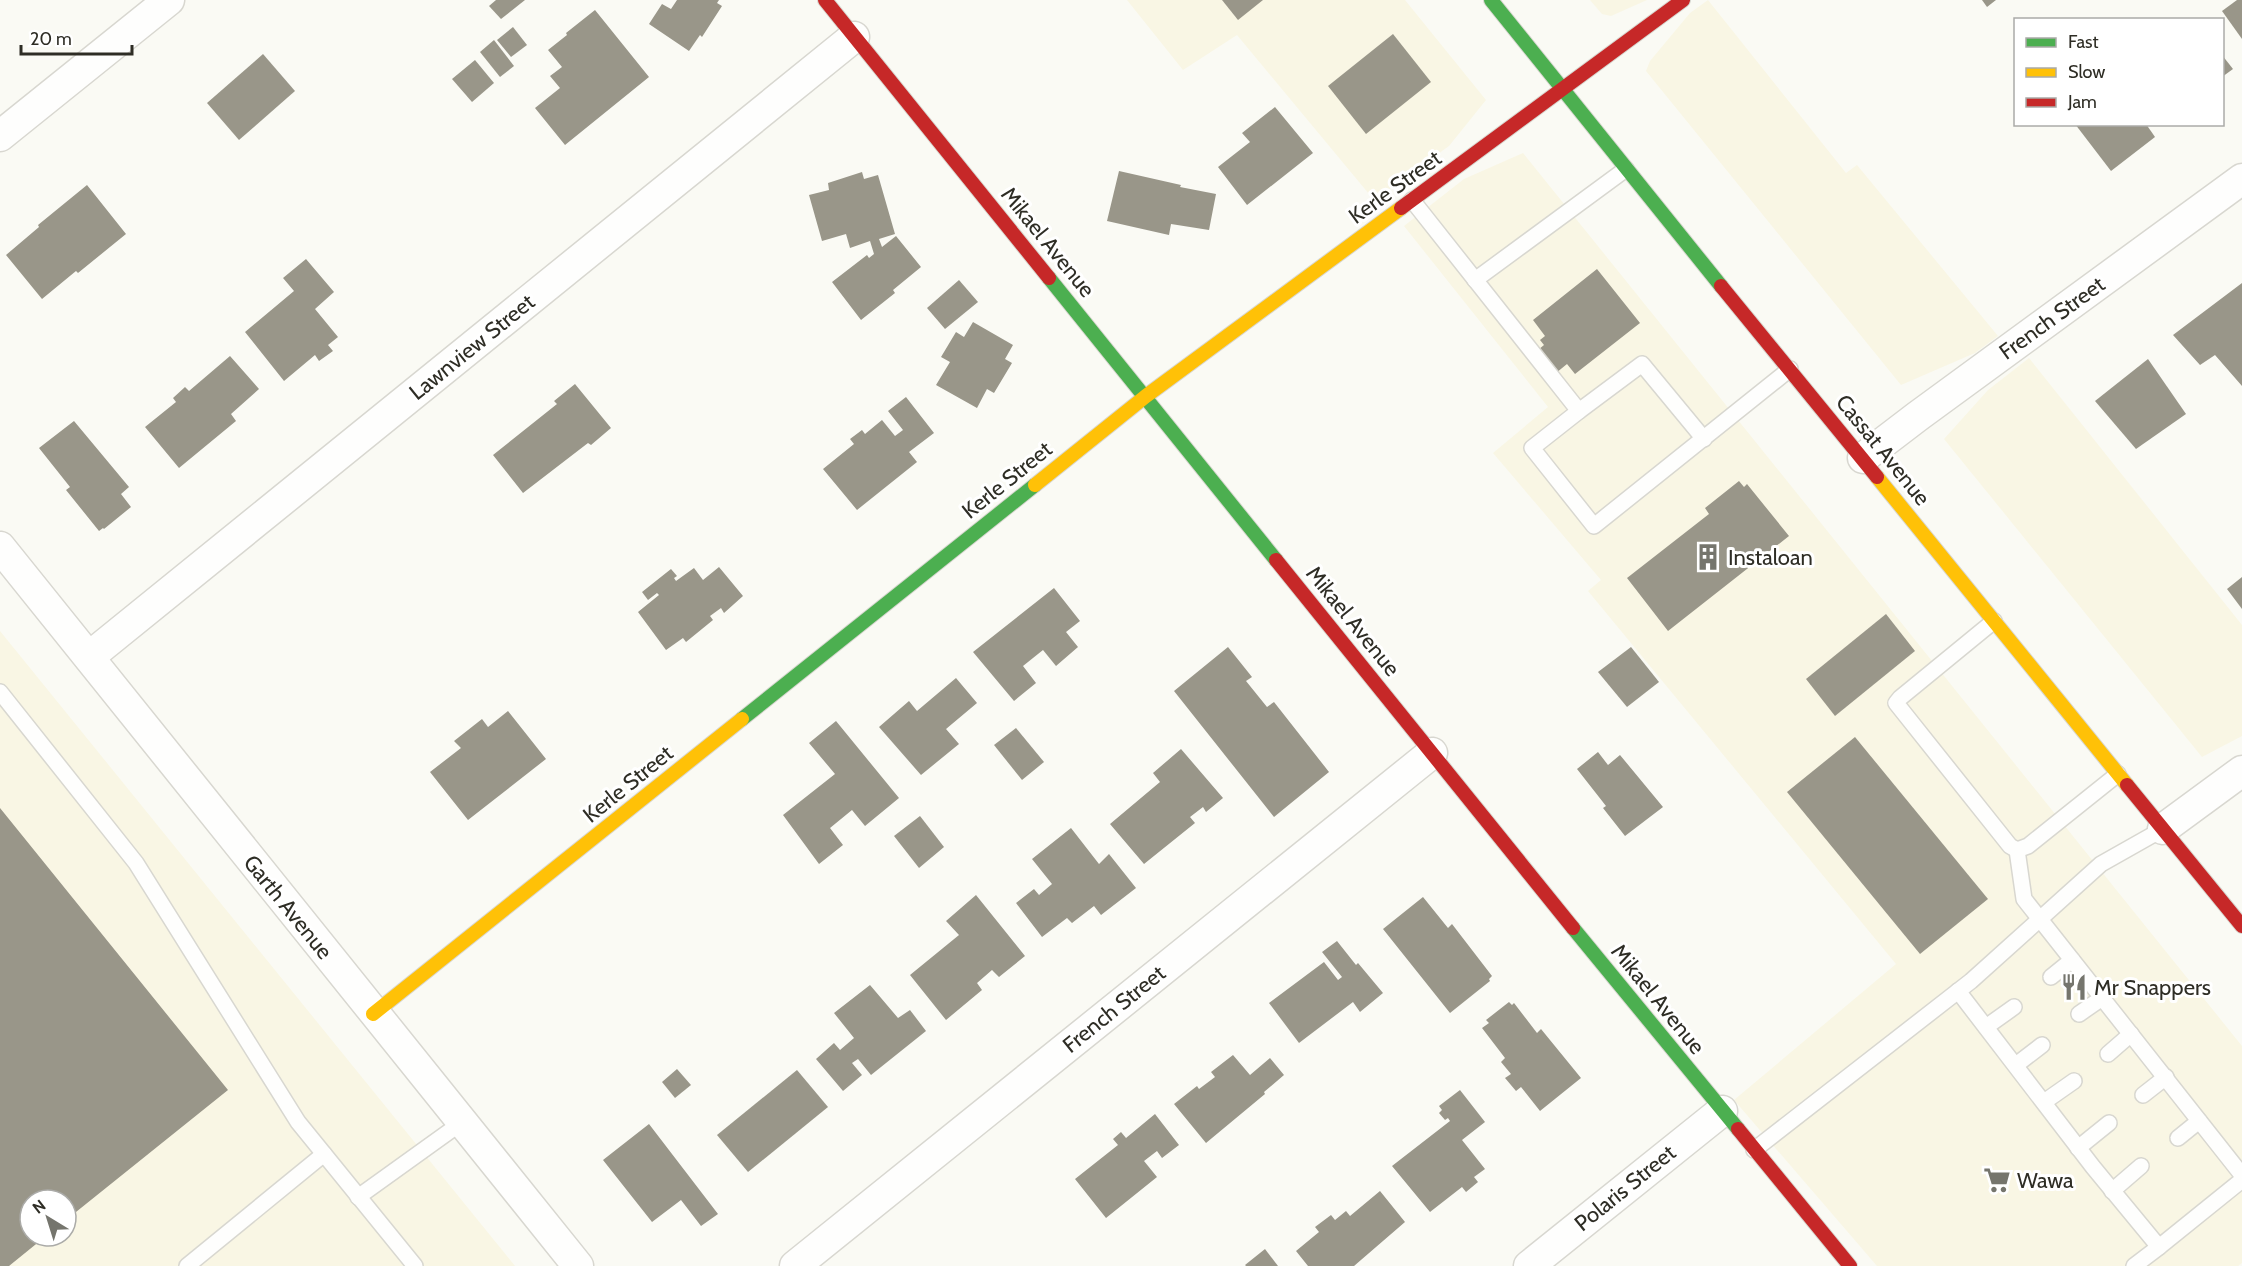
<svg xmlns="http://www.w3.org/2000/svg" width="2242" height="1266" font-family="Cabin,sans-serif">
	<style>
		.built { fill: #f9f6e4; fill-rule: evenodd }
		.building { fill: #999689 }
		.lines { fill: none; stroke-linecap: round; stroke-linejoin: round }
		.lane-casing { stroke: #d8d7d0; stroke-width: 18 }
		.street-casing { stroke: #d8d7d0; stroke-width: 33 }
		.fast-casing { stroke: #d8d7d0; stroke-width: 16 }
		.slow-casing { stroke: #d8d7d0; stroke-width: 16 }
		.jam-casing { stroke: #d8d7d0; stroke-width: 16 }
		.lane { stroke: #fefefd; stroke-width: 15 }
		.street { stroke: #fefefd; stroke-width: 30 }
		.fast { stroke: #4caf50; stroke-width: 14 }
		.slow { stroke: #ffc107; stroke-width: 14 }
		.jam { stroke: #c62828; stroke-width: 14 }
		.labels { text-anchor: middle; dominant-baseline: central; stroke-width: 6; stroke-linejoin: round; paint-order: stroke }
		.street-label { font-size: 22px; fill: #2e2d25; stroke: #fff }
		.poi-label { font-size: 22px; fill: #2e2d25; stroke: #fff; text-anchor: start }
	</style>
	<rect width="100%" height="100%" fill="#fafaf4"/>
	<!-- built -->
	<g class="built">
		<path d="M1127,0H1405L1486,100L1449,146L1374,200L1237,35L1183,70Z"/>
		<path d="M1590,0H1647L1611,16L1602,14Z"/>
		<path d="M1708,0L1846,173L1857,165L1998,336L1975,353L1901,385L1646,71L1650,61L1690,13Z"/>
		<path d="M1523,153L2242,1046V1263L2238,1266H1877L1734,1100L1896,964L1588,591L1601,580L1493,453L1548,407L1404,226L1464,179Z"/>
		<path d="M2029,358L2242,625V736L2202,757L1944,439L1988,390Z"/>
		<path d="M0,631L515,1266H0ZM30,1200H66V1236H30Z"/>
	</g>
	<!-- building -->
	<g class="building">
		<path d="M496,0H525L501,19L489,6Z"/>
		<path d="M677,0H719L717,3L722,6L702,37L700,35L689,51L649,24L662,4L671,9Z"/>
		<path d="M1222,0H1263L1238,20Z"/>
		<path d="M1982,0H1996L1987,7Z"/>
		<path d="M2237,0H2242V39L2222,11Z"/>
		<path d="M595,10L649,77L565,145L535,108L560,88L550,76L562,67L548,50L567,35L566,33Z"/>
		<path d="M513,27L527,45L511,57L497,40Z"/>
		<path d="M1393,34L1431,82L1366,134L1328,86Z"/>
		<path d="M494,40L514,66L500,77L480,52Z"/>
		<path d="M263,54L295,91L239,140L207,103Z"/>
		<path d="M2222,55L2233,69L2222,77Z"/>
		<path d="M475,60L494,83L472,102L452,79Z"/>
		<path d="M1275,107L1313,153L1247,205L1218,167L1250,142L1242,133Z"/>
		<path d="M2075,124H2146L2155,137L2111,171Z"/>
		<path d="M1119,171L1181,185L1180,187L1216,194L1209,230L1171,224L1169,235L1107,221Z"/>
		<path d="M862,172L864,179L878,175L895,234L879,239L882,247L896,236L921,267L893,290L895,293L861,320L832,282L867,255L869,258L874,254L870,241L850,248L846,234L822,241L809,195L829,190L828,183Z"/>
		<path d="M87,185L126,234L78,273L76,271L42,299L6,255L39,227L38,225Z"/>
		<path d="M306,259L334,292L315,309L338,337L328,345L333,351L319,361L315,355L284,381L245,332L294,291L283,278Z"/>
		<path d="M1597,269L1640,323L1575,374L1567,364L1556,373L1538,350L1544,345L1540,340L1545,336L1533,320Z"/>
		<path d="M959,280L978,302L945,329L927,308Z"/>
		<path d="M2242,283V386L2215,355L2200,365L2173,335Z"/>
		<path d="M973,322L1013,345L1005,359L1012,363L994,393L987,389L977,408L936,385L950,362L941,357L956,332L964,337Z"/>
		<path d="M230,356L259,389L231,414L236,421L179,468L145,427L176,402L173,398L185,387L189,391Z"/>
		<path d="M2148,359L2186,414L2136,449L2095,401Z"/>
		<path d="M575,384L611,428L591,445L588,443L523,493L493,455L557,404L554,401Z"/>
		<path d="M906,397L934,433L909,452L917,462L857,510L823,469L854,444L850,439L862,430L865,434L882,420L895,436L903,430L888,411Z"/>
		<path d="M74,421L129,487L121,494L131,507L104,529L103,528L99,531L66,490L70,487L39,448Z"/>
		<path d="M1739,481L1744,487L1747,484L1789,536L1668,631L1627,578L1709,514L1705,508Z"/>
		<path d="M719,567L743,596L724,613L721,608L710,616L713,620L686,642L683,638L666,650L638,612L659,595L657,593L648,600L642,592L671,569L677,576L674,578L676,581L694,568L703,580Z"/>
		<path d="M2242,577V609L2227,589Z"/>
		<path d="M1054,588L1080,621L1066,632L1078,647L1056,666L1043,650L1023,666L1036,683L1014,701L973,652Z"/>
		<path d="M1886,614L1915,651L1835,716L1806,679Z"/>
		<path d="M1228,647L1252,677L1246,681L1267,707L1274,702L1329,772L1274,817L1174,691Z"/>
		<path d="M1631,647L1659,682L1627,707L1598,672Z"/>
		<path d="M956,678L977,703L946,729L959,744L921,775L879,727L909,701L917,711Z"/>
		<path d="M508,711L546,759L468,820L430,772L461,748L454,741L482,719L488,727Z"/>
		<path d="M836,721L899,798L865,826L852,810L830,828L843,845L819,864L783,815L835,774L809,743Z"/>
		<path d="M1016,728L1044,762L1022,780L994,745Z"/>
		<path d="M1855,737L1988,899L1920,954L1787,792Z"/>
		<path d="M1181,749L1223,798L1206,812L1203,807L1190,817L1195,823L1144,864L1110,824L1160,782L1153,773Z"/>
		<path d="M1598,752L1608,765L1620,755L1663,807L1625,836L1603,808L1606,806L1577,769Z"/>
		<path d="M0,808L228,1090L66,1220V1200H30V1236H46L9,1266H0Z"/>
		<path d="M920,816L944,847L919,868L894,836Z"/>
		<path d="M1071,828L1099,864L1109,854L1136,888L1101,915L1094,906L1072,923L1067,918L1042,937L1016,903L1034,889L1039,895L1052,884L1032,859Z"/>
		<path d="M976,895L1025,956L999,977L992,970L977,983L982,990L946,1020L910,975L959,935L946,921Z"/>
		<path d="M1423,897L1448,928L1452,924L1492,976L1489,979L1490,981L1450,1013L1383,929Z"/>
		<path d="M1337,941L1356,965L1358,963L1383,993L1360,1012L1353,1002L1299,1043L1269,1003L1324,962L1338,980L1342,977L1322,952Z"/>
		<path d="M870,985L898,1018L910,1010L926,1031L871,1075L858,1059L852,1063L862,1075L843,1091L816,1059L834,1043L840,1050L854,1038L834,1013Z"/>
		<path d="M1509,1002L1512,1005L1514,1003L1537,1033L1541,1029L1581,1078L1540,1111L1521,1087L1516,1091L1505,1078L1511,1074L1501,1062L1505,1058L1482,1028L1489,1023L1486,1020Z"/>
		<path d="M1233,1055L1250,1075L1270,1058L1284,1075L1264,1092L1265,1094L1206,1143L1174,1104L1197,1086L1199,1089L1215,1077L1211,1072Z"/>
		<path d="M677,1069L691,1085L675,1098L662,1082Z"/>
		<path d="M797,1070L828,1107L748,1172L717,1135Z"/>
		<path d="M1460,1090L1485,1122L1462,1140L1485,1169L1474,1177L1478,1182L1466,1192L1462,1187L1430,1212L1392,1166L1450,1121L1448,1118L1445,1120L1439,1113L1442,1110L1439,1106Z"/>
		<path d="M1155,1114L1179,1145L1162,1158L1157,1151L1144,1161L1157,1177L1106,1218L1075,1179L1118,1145L1113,1139L1121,1132L1126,1138Z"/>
		<path d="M649,1124L718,1214L701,1226L681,1200L652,1222L603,1160Z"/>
		<path d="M1380,1191L1405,1222L1354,1266H1308L1296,1251L1319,1232L1315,1227L1331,1215L1335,1220L1346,1211L1350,1216Z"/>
		<path d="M1265,1249L1278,1266H1246L1245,1265Z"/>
	</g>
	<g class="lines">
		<defs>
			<g id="lane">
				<path d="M1412,200L1579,411L1532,448L1594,526L1790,369"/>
				<path d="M1475,280L1626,169"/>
				<path d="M1579,411L1642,364L1704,439"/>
				<path d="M1994,621L1900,698L1896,703L2010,846L2017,850L2028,846L2118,774"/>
				<path d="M0,692L136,863L298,1122L415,1266"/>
				<path d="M2017,850L2024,899L2242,1175"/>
				<path d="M2051,977L2072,960"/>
				<path d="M1958,991L2093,1167L2159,1247L2134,1266"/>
				<path d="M2079,1014L2102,998"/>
				<path d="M1986,1027L2014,1007"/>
				<path d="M2108,1054L2131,1034"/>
				<path d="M2016,1065L2042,1045"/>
				<path d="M2143,1095L2166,1077"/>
				<path d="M2044,1102L2074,1081"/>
				<path d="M2178,1138L2199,1121"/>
				<path d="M2078,1148L2109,1123"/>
				<path d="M1754,1150L1971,981L2101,864L2163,829"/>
				<path d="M2112,1191L2141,1166"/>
				<path d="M358,1197L461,1123"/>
				<path d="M2159,1247L2242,1180"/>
				<path d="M187,1266L324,1154"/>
			</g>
			<g id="street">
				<path d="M0,136L169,0"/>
				<path d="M1863,458L1918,416L2242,179"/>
				<path d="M0,547L578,1266"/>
				<path d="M89,657L854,37"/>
				<path d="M2163,829L2242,771"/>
				<path d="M795,1266L1432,753"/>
				<path d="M1529,1266L1722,1111"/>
			</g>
			<g id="fast">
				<path d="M1491,0L1721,286"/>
				<path d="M1049,278L1276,560"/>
				<path d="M742,719L1035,485"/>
				<path d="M1573,928L1738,1129"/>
			</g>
			<g id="slow">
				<path d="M1877,477L2127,785"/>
				<path d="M1035,485L1146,396L1401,208"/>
				<path d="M373,1014L742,719"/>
			</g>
			<g id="jam">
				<path d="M825,0L1049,278"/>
				<path d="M1401,208L1683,0"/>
				<path d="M1721,286L1877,477"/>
				<path d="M1276,560L1573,928"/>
				<path d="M2127,785L2242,926"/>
				<path d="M1738,1129L1850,1266"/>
			</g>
		</defs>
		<!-- lane casing -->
		<use href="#lane" class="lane-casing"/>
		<!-- street casing -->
		<use href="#street" class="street-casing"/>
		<!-- fast casing -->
		<use href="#fast" class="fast-casing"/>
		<!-- slow casing -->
		<use href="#slow" class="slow-casing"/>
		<!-- jam casing -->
		<use href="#jam" class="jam-casing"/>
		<!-- lane -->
		<use href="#lane" class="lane"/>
		<!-- street -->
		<use href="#street" class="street"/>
		<!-- fast -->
		<use href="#fast" class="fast"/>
		<!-- slow -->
		<use href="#slow" class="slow"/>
		<!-- jam -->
		<use href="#jam" class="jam"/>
	</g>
	<!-- icons -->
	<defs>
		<symbol id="building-bare" viewBox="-9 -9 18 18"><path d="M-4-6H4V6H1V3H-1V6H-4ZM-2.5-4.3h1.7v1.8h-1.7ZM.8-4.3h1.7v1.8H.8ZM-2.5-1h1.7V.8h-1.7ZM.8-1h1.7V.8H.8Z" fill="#75756d" stroke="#fff" stroke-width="2.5" paint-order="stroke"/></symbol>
		<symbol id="restaurant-bare" viewBox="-9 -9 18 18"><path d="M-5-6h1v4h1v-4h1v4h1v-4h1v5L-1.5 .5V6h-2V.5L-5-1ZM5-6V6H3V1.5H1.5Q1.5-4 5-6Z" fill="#75756d" stroke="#fff" stroke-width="2.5" paint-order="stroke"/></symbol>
		<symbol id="supermarket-bare" viewBox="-9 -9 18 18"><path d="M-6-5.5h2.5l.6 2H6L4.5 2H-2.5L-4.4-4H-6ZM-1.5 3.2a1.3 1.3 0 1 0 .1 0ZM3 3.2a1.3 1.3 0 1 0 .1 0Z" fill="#75756d" stroke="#fff" stroke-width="2.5" paint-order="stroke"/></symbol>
	</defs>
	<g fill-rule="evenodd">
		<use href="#building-bare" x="1689" y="538" width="38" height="38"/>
		<use href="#restaurant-bare" x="2055" y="968" width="38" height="38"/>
		<use href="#supermarket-bare" x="1978" y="1161" width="38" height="38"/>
	</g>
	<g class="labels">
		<!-- street labels -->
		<g class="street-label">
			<text transform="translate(1395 187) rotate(-36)">Kerle Street</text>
			<text transform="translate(1048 242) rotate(51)">Mikael Avenue</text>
			<text transform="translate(2052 318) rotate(-36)">French Street</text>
			<text transform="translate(472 347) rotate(-39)">Lawnview Street</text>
			<text transform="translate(1883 450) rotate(51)">Cassat Avenue</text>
			<text transform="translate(1007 480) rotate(-39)">Kerle Street</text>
			<text transform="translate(1353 621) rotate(51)">Mikael Avenue</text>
			<text transform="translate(628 784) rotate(-39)">Kerle Street</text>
			<text transform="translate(288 907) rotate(51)">Garth Avenue</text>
			<text transform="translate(1658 999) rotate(51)">Mikael Avenue</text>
			<text transform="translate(1114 1009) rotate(-39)">French Street</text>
			<text transform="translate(1625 1188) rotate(-39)">Polaris Street</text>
		</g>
		<!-- poi labels -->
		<g class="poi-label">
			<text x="1728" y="557">Instaloan</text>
			<text x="2094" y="987">Mr Snappers</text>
			<text x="2017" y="1180">Wawa</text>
		</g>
	</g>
	<!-- legend -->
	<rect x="2014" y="18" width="210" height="108" fill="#ffffff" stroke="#ababa8" stroke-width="1.5"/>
	<rect x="2026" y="38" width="30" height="9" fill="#4caf50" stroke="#ababa8" stroke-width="1.5"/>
	<text x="2068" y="48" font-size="18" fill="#2e2d25">Fast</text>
	<rect x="2026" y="68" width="30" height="9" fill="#ffc107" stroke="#ababa8" stroke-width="1.5"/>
	<text x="2068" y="78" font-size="18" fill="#2e2d25">Slow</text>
	<rect x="2026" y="98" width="30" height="9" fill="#c62828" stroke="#ababa8" stroke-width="1.5"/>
	<text x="2068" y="108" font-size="18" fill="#2e2d25">Jam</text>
	<!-- north arrow -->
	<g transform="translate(48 1218) rotate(322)"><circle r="28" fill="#ffffff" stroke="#ababa8" stroke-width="1.5"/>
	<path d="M0-4.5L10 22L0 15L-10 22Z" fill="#75756d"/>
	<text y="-9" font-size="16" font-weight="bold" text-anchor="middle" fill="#2e2d25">N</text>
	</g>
	<!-- scale -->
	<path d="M21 45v9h111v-9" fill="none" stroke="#2e2d25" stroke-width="3"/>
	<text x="30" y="45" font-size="18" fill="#2e2d25" stroke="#ffffff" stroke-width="4.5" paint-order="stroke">20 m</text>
</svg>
